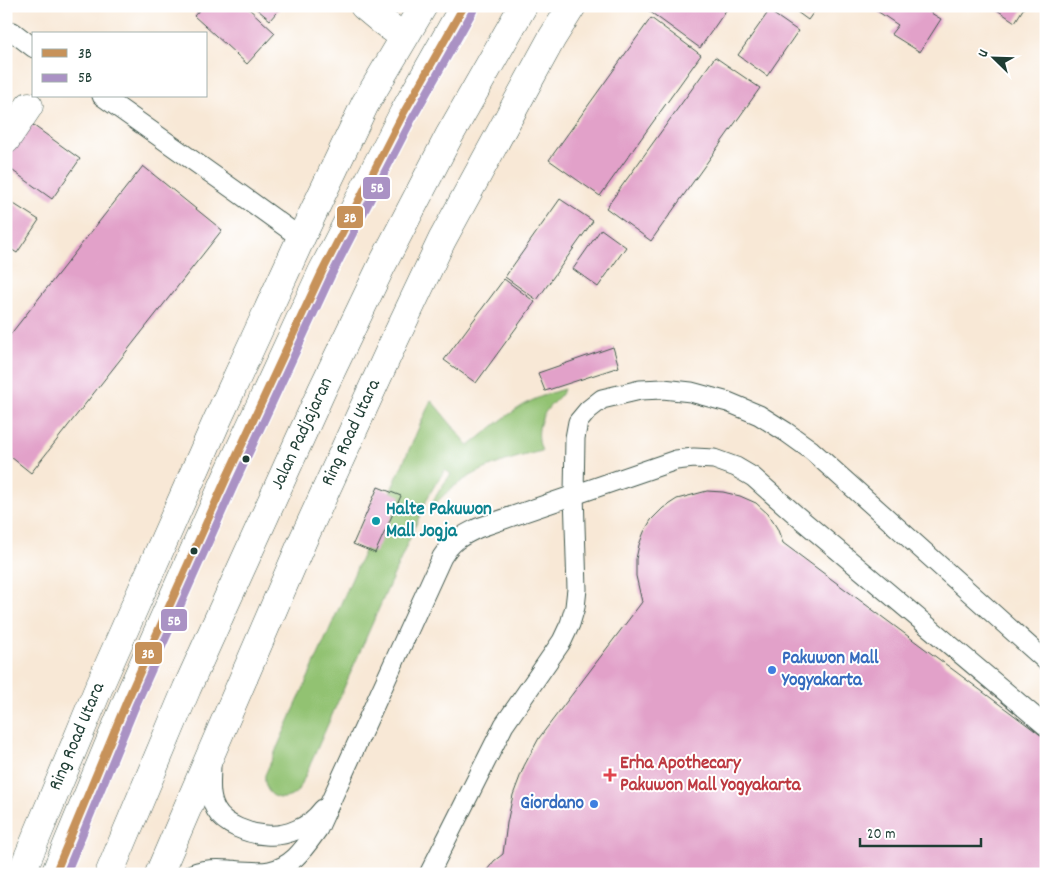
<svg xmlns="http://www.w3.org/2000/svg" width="1052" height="880" font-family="Dekko,sans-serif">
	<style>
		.green { fill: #92c272; stroke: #588053 }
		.building { fill: #e2a1c9 }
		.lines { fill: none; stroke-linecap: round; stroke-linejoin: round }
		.service-casing { stroke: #40574c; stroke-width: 21 }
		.minor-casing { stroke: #40574c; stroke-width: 29 }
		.tertiary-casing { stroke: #40574c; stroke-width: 29 }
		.trunk-casing { stroke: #40574c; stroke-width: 29 }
		.service { stroke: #fff; stroke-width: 19 }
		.minor { stroke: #fff; stroke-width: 28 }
		.tertiary { stroke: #fff; stroke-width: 28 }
		.trunk { stroke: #fff; stroke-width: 28 }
		.bus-1-casing { stroke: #fff; stroke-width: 11 }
		.bus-2-casing { stroke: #fff; stroke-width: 11 }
		.bus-1 { stroke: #c7925a; stroke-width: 8 }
		.bus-2 { stroke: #aa92c4; stroke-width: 8 }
		.bus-dot { fill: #1f3d34; stroke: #fff; stroke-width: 2 }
		.culture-dot { fill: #0f9aa8; stroke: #fff; stroke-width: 2 }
		.shop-dot { fill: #3f7fe0; stroke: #fff; stroke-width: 2 }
		.health-dot { fill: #e0444e; stroke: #fff; stroke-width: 2 }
		.labels { text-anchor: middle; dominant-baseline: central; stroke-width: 4; stroke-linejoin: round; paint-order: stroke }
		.street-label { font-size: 19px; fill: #1f3d34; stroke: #fff }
		.culture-label { font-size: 19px; font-weight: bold; fill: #0d838f; stroke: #fff; text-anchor: start }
		.shop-label { font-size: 19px; font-weight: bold; fill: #366cbe; stroke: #fff; text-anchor: start }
		.health-label { font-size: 19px; font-weight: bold; fill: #be3a42; stroke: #fff; text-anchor: start }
		.line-badge { stroke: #fff; stroke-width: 2 }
		.badge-label { font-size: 14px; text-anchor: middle; font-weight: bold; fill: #fff }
	</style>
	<rect width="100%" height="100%" fill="#fff"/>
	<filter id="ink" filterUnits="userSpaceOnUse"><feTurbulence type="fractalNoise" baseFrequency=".02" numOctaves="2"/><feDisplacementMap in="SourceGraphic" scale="10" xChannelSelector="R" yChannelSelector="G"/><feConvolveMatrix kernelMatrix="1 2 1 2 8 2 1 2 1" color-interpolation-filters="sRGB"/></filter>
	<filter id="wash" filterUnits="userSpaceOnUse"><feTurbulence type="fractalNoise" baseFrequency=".0096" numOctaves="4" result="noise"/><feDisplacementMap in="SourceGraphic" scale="20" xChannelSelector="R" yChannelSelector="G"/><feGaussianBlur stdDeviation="1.12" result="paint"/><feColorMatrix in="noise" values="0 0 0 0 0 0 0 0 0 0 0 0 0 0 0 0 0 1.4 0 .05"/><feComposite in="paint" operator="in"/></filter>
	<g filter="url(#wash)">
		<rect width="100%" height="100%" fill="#f8e8d6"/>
		<!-- green -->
		<path class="green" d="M564,389C562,396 557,398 552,404C539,417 535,434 542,451C503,460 459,474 434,506L431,505C437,494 443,484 451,474L445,470L436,483L428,497L299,790C296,792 293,796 289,797C274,802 263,790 265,775L431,400L469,446C489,430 508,413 531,401C541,396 553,392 564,389Z"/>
		<g id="blocks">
			<!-- building -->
			<g class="building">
				<path d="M203,6H246L275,33L247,64L194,16Z"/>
				<path d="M253,6H282L270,20Z"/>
				<path d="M652,6H729L700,48L649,11Z"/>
				<path d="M789,6H818L808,20Z"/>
				<path d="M879,6H928L926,10L941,19L920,52L891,34L898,25L877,11Z"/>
				<path d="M991,6H1025L1015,22Z"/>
				<path d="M769,11L798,31L767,76L738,55Z"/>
				<path d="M651,18L701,55L600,196L549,160Z"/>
				<path d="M715,57L760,88L651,241L606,208Z"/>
				<path d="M30,123L80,159L52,199L6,166V156Z"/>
				<path d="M143,166L222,230L31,473L6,453V340Z"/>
				<path d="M6,199L39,220L17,253L6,246Z"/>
				<path d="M560,199L593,221L537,300L505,277Z"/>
				<path d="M601,229L626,247L598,287L573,269Z"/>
				<path d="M504,279L535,302L476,383L444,360Z"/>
				<path d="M613,347L619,367L545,391L538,373Z"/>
				<path d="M378,487L401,496L375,553L353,544Z"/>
				<path d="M707,491L723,492L740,496L756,503L768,514L777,528L783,543L1046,739V874H484L494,861L503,854L507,823L513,795L524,766L539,738L642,602L636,576V559L639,545L644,532L651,520L663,508L677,499Z"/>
			</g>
		</g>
	</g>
	<g filter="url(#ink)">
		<use href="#blocks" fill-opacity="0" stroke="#40574c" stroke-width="1"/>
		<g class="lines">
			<defs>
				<g id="service">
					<path d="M13,32L34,48"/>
					<path d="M102,96L240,194L301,238"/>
					<path d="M211,764C211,779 208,796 216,810C224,825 249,834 266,835C276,836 287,834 296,830C307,826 316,818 323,809"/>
					<path d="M192,874C203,869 218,869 230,870C241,871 259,873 269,871C293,867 305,847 318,829L442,557C453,540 460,537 478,528L676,460L694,458L714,459L736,467L753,477L796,515L1046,726"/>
					<path d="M429,874L504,725L562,641L570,624L575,607L577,589L574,494L575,438L578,422L588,410L602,399L640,390L663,389L691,392L728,402L759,415L786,432L811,450L1046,661"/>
				</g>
				<g id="minor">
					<path d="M364,6L382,21L404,37"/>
					<path d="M6,140L29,106"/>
				</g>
				<g id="tertiary">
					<path d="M21,874L99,687L216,423L301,238L365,104L423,6"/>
					<path d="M159,874L303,540L395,339L442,240L552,38L572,6"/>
				</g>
				<g id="trunk">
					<path d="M55,874L126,703L226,479L322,272L403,114L464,6"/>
					<path d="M109,874L187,688L322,390L381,267L449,136L523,6"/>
				</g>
			</defs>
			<!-- service casing -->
			<use href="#service" class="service-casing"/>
			<!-- minor casing -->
			<use href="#minor" class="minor-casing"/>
			<!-- tertiary casing -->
			<use href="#tertiary" class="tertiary-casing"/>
			<!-- trunk casing -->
			<use href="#trunk" class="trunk-casing"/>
			<!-- service -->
			<use href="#service" class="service"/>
			<!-- minor -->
			<use href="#minor" class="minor"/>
			<!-- tertiary -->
			<use href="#tertiary" class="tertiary"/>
			<!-- trunk -->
			<use href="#trunk" class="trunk"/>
			<defs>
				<path id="bus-1" d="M55,874L126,703L226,479L322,272L403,114L464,6"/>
				<path id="bus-2" d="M66,874L135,707L235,483L331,276L412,119L473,11"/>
			</defs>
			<!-- bus-1 casing -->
			<use href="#bus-1" class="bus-1-casing"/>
			<!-- bus-2 casing -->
			<use href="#bus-2" class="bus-2-casing"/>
			<!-- bus-1 -->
			<use href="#bus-1" class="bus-1"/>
			<!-- bus-2 -->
			<use href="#bus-2" class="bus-2"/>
		</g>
	</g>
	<!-- markers -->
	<g class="bus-dot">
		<circle cx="246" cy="459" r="4.5"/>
		<circle cx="194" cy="551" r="4.5"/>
	</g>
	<circle class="culture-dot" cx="376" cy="521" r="5"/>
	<g class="shop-dot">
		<circle cx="772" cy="670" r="5"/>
		<circle cx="594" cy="804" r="5"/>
	</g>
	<path class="health-dot" d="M607.5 767.5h5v5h5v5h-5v5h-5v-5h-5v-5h5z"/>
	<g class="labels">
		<!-- street labels -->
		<g class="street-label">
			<text transform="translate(352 433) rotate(-65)">Ring Road Utara</text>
			<text transform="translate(303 434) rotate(-65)">Jalan Padjajaran</text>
			<text transform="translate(78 737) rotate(-67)">Ring Road Utara</text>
		</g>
		<!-- culture labels -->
		<g class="culture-label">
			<text x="386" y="510">Halte Pakuwon<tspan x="386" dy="22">Mall Jogja</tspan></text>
		</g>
		<!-- shop labels -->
		<g class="shop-label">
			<text x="782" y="659">Pakuwon Mall<tspan x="782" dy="22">Yogyakarta</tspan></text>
			<text x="584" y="804" text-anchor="end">Giordano</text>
		</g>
		<!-- health labels -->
		<g class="health-label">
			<text x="620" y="764">Erha Apothecary<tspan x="620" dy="22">Pakuwon Mall Yogyakarta</tspan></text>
		</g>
	</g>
	<g class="line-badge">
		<rect x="362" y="176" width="29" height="24" rx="5" fill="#aa92c4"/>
		<rect x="336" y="205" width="28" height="24" rx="5" fill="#c7925a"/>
		<rect x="160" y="608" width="28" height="24" rx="5" fill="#aa92c4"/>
		<rect x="134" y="641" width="29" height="24" rx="5" fill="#c7925a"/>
	</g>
	<g class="badge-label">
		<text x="377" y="192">5B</text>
		<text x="350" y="222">3B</text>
		<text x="174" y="625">5B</text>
		<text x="148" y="658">3B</text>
	</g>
	<!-- margin -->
	<rect width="1052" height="880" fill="none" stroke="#fff" stroke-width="25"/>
	<!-- legend -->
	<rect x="32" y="32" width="175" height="65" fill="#ffffff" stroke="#a5b1ae"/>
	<rect x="42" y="49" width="25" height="8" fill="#c7925a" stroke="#a5b1ae"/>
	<text x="78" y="58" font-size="15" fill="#1f3d34">3B</text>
	<rect x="42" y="74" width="25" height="8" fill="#aa92c4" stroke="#a5b1ae"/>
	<text x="78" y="82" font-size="15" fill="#1f3d34">5B</text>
	<!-- north arrow -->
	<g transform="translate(994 58) rotate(293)" stroke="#ffffff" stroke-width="4" paint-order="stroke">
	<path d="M0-4L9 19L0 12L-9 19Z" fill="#1f3d34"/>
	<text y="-8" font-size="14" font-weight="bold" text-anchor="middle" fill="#1f3d34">U</text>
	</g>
	<!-- scale -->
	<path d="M860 838v8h121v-8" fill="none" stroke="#1f3d34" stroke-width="2.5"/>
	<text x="867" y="838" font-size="15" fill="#1f3d34" stroke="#ffffff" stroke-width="4" paint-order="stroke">20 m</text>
</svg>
